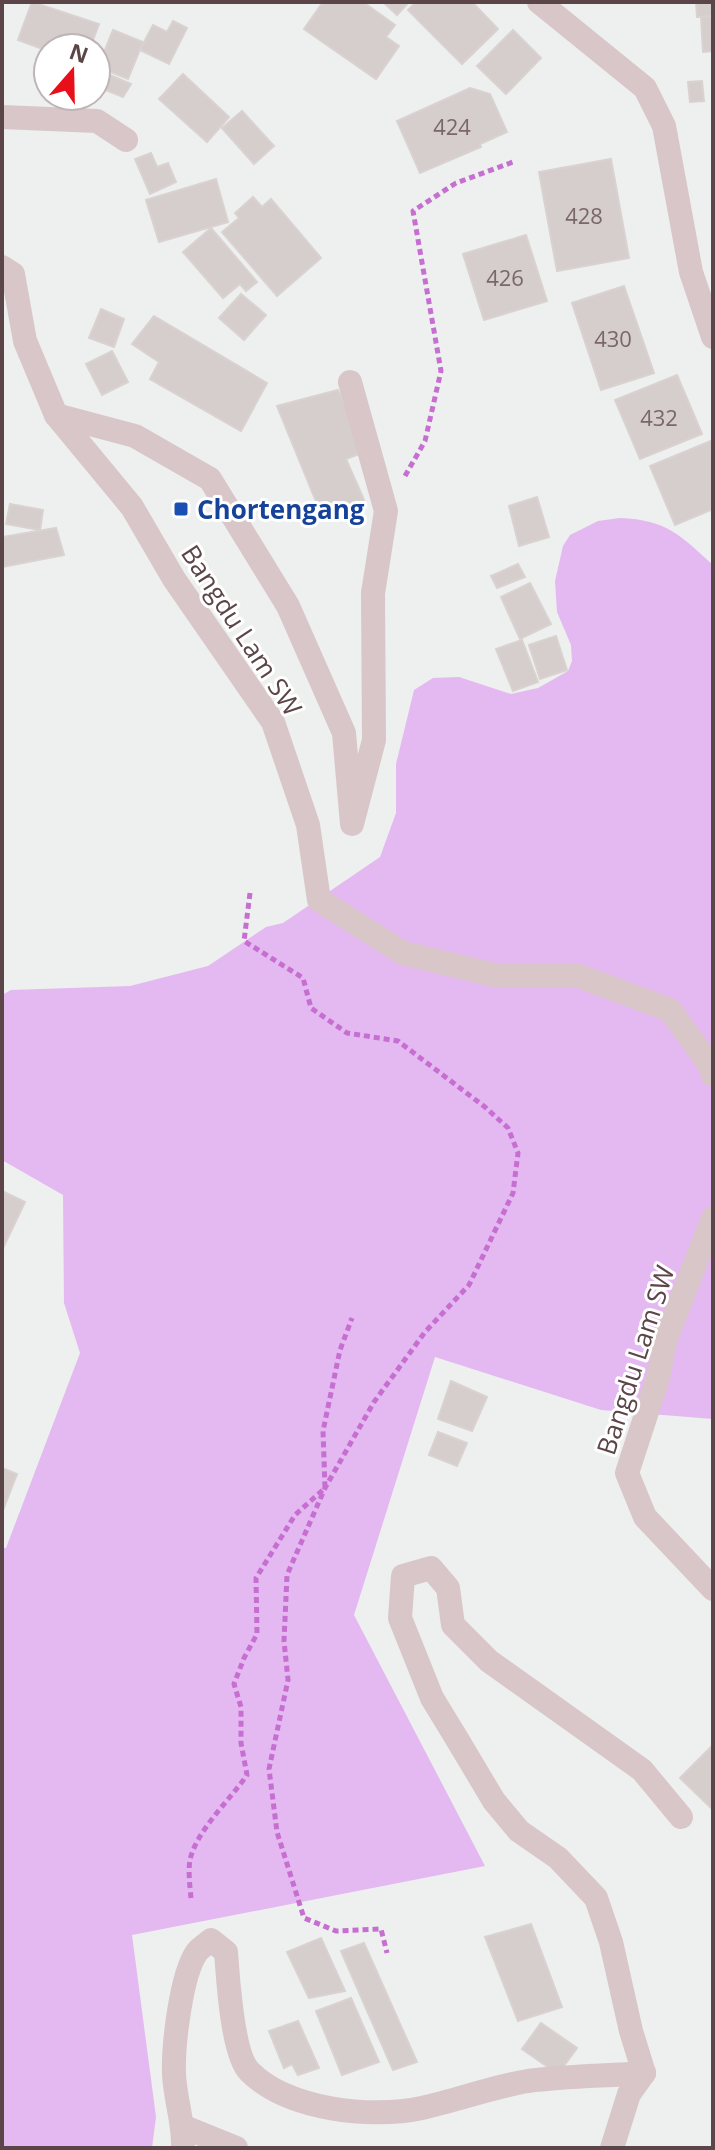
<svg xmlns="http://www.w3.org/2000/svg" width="715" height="2150" font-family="'Open Sans',sans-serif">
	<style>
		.green { fill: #e4b8f1 }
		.building { fill: #d6cdcd; stroke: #d9d2d1; stroke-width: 2 }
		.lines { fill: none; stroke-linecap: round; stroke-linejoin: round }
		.path { stroke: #c66fd1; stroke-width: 5; stroke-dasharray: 6 4; stroke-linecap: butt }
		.minor { stroke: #d9c6c9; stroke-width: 24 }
		.transit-dot { fill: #1a4fb4; stroke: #fff; stroke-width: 3 }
		.labels { text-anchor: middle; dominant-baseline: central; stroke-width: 6; stroke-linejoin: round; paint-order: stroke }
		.number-label { font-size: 22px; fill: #7a6769 }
		.transit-label { font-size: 26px; font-weight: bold; fill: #164399; stroke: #fff; text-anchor: start }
		.street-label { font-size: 26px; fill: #5c4548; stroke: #fff }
	</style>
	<rect width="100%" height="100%" fill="#edf0ee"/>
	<!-- green -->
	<path class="green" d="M620,518C667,520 680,535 713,565V1419L601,1410L435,1357L354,1615L485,1866L132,1935L156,2117L152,2148H2V1548H6L80,1353L64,1303L63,1195L2,1160V995L11,990L130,986L208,966L266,927L283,923L380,857L396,813V764L414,690L433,678L459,677L511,694L538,688L568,671L572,661L571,645L557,612L555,581L563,546L570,535L598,521Z"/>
	<!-- building -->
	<g class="building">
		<path d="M32,2L99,24L90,48H48V51L18,40Z"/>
		<path d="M323,2H363L395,25L386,37L399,46L376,79L304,29Z"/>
		<path d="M383,2H409L397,15Z"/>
		<path d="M416,2H472L498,29L462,64L408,10Z"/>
		<path d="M696,2H713V16L697,17Z"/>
		<path d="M713,16V51L703,52L701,17Z"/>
		<path d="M173,21L187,28L169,64L140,50L153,25L167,32Z"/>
		<path d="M113,30L143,42L128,79L98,67Z"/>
		<path d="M513,30L541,58L506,94L477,66Z"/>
		<path d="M96,69L131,84L123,97L96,86Z"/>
		<path d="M183,74L229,117L207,142L159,99Z"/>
		<path d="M702,81L704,101L690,102L688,82Z"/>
		<path d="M470,88L490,94L507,132L480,144L481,147L420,173L397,121Z"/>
		<path d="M242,111L274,146L254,164L222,128Z"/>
		<path d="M151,153L157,167L168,163L176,182L150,194L135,159Z"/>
		<path d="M611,159L629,258L557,271L539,172Z"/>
		<path d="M216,179L228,222L159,242L146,200Z"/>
		<path d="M253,197L262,207L271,199L321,258L277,296L222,232L239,218L235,213Z"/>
		<path d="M211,228L257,282L246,291L240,284L223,298L183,252Z"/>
		<path d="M526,235L547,301L484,320L463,254Z"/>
		<path d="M624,286L654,373L601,390L572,303Z"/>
		<path d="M241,294L266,315L244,340L219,318Z"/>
		<path d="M101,309L124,319L114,347L89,338Z"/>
		<path d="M154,316L267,383L241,431L150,379L159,362L132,344Z"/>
		<path d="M112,351L128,382L102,395L86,364Z"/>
		<path d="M677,375L702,434L640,459L615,400Z"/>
		<path d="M338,390L367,451L346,459L364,500L322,516L277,406Z"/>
		<path d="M713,440V509L675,525L650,466Z"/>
		<path d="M537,497L549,537L519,546L509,506Z"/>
		<path d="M10,504L43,510L40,530L6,524Z"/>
		<path d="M56,528L64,555L2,567V537Z"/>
		<path d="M518,564L525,577L497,588L491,576Z"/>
		<path d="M530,583L551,624L520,639L501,597Z"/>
		<path d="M556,636L567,670L540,679L529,645Z"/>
		<path d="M522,640L538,682L513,691L496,649Z"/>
		<path d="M2,1191L25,1202L2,1250Z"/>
		<path d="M451,1381L487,1397L472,1431L438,1419Z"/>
		<path d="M438,1432L467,1443L457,1466L429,1455Z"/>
		<path d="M2,1468L17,1474L2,1513Z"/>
		<path d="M713,1745V1810L680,1778Z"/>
		<path d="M531,1924L562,2007L518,2021L485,1937Z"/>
		<path d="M321,1938L345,1991L309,1998L287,1952Z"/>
		<path d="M364,1943L417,2062L393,2070L341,1951Z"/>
		<path d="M351,1998L379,2062L342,2075L316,2011Z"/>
		<path d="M298,2021L319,2068L298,2075L292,2064L284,2068L269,2031Z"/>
		<path d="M541,2023L577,2048L558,2074L522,2049Z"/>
	</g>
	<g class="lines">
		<!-- path -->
		<g class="path">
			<path d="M405,476L425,441L441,371L413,211L456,183L513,162"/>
			<path d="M250,893L244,941L303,978L311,1008L347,1033L398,1041L485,1107L508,1128L518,1153L513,1193L469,1285L425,1332L374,1402L325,1488L287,1575L284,1641L288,1680L269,1769L277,1832L304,1918L336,1931L381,1929L387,1953"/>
			<path d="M191,1898C190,1887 188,1871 190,1860C196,1831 230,1800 247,1775L241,1743V1707L234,1684L244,1658L257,1634L256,1578L295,1515L325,1488L323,1431L340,1350L352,1318"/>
		</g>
		<!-- minor -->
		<g class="minor">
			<path d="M539,2L645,88L664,126L691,272L713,337"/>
			<path d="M2,117L97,121L126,140"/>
			<path d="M2,267L13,274L25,341L56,415L132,507L174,579L273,722L308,825L319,900L403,953L498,976H579L670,1010L709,1064L713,1075"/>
			<path d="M56,415L135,436L210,479L288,606L344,733L352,824L374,740L373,593L386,511L350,382"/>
			<path d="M713,1218L665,1341L658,1378L627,1473L645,1517L713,1589"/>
			<path d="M644,2073L631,2031L611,1942L596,1898L558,1858L519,1831L494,1801L457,1739L432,1698L400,1618L403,1576L431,1568L448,1588L453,1625L489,1661L642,1770L681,1817"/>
			<path d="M184,2127L236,2148"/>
			<path d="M183,2148C184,2122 175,2099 174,2074C173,2046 181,1974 197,1952C200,1948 207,1944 211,1940L226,1952C228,1977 232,2053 249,2071C287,2110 371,2119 422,2108C458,2100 492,2087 528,2081C566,2076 606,2076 644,2073"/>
			<path d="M612,2148L629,2094L644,2073"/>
		</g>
	</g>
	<!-- markers -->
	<rect class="transit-dot" x="173" y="501" width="16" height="16" rx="4"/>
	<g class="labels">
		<!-- number labels -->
		<g class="number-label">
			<text x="452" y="126">424</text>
			<text x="584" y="215">428</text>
			<text x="505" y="277">426</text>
			<text x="613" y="338">430</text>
			<text x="659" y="417">432</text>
		</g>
		<!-- transit labels -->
		<g class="transit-label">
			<text x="197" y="509">Chortengang</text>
		</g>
		<!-- street labels -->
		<g class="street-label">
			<text transform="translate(242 630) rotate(57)">Bangdu Lam SW</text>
			<text transform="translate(635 1360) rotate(-72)">Bangdu Lam SW</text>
		</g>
	</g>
	<!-- border -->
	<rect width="715" height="2150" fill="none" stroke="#5c4548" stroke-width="8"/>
	<!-- north arrow -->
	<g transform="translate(72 72) rotate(20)"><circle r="38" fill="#ffffff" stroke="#beb5b6" stroke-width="2"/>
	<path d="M0-6L14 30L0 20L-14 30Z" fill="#e80f1a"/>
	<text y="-12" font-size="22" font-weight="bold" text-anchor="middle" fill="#5c4548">N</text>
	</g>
</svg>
